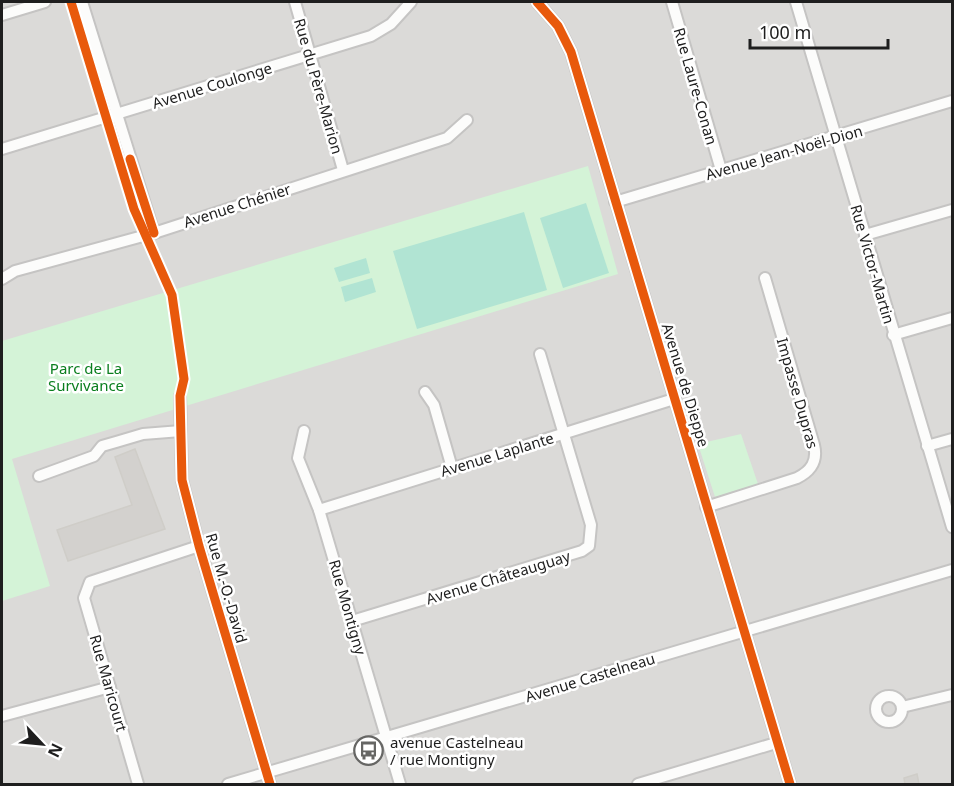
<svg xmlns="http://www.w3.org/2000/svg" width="954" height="786" font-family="'Noto Sans',sans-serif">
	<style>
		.residential { fill: #dbdad8 }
		.park { fill: #d4f3d7 }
		.pitch { fill: #b1e4d3 }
		.building { fill: #d3d1ce; stroke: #cfcdc8; stroke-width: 1.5 }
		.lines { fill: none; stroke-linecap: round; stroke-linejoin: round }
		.minor-casing { stroke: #c5c4c3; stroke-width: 14 }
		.minor { stroke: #fcfcfb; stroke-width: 10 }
		.cycleway-casing { stroke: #fff; stroke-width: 13 }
		.cycleway { stroke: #e8590c; stroke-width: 9 }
		.labels { text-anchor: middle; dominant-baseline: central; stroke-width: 5; stroke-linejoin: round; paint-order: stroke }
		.street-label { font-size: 15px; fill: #1e1e1e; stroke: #fff }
		.park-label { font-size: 15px; fill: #0a7e1e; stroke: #fff }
		.poi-label { font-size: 15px; fill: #1e1e1e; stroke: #fff; text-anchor: start }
	</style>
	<rect width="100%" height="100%" fill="#ecebe7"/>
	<!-- residential -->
	<rect class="residential" x="2" y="2" width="950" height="782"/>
	<!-- park -->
	<g class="park">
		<path d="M588,166L618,274L12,459L50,586L2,601V341Z"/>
		<path d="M741,434L758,484L715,497L698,444Z"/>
	</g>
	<!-- pitch -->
	<g class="pitch">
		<path d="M586,203L609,273L563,288L540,218Z"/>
		<path d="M524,212L547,290L417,329L393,251Z"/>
		<path d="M366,258L370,273L339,282L334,268Z"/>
		<path d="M372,278L376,292L345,302L341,287Z"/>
	</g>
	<!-- building -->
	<g class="building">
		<path d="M135,449L165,529L68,561L57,530L132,505L115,457Z"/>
		<path d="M917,774L919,784H905L904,778Z"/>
	</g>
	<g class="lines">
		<defs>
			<g id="minor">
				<path d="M82,2L154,233"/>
				<path d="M295,2L343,170"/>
				<path d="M537,2L558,26L571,52L790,784"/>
				<path d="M672,2L721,170"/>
				<path d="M796,2L952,527"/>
				<path d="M2,15L45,2"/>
				<path d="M2,149L371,36L391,24L411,2"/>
				<path d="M615,202L952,101"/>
				<path d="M865,235L952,210"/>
				<path d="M2,279L15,271L154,233L447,138L467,120"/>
				<path d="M893,335L952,318"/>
				<path d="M425,392L434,405L452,468"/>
				<path d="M180,396L182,480L199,546L270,784"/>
				<path d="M304,431L298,458L319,510L400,784"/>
				<path d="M927,446L952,439"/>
				<path d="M39,476L94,456L102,446L116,442L143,434L181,431"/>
				<path d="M706,507L797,478C811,471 818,461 814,445L765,278"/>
				<path d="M319,510L674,399"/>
				<path d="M352,621L582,551L589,546L591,525L540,354"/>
				<circle cx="889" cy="709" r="13"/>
				<path d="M902,707L952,695"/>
				<path d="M2,716L110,687"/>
				<path d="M138,784L84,598L90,582L199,546"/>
				<path d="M228,784L952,570"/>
				<path d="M638,784L776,743"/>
			</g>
		</defs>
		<!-- minor casing -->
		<use href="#minor" class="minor-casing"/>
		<!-- minor -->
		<use href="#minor" class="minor"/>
		<defs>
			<g id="cycleway">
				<path d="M71,2L134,209L172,295L184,379L180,396L182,480L199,546L270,784"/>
				<path d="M537,2L558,26L571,52L790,784"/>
				<path d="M130,159L154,233"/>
			</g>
		</defs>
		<!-- cycleway casing -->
		<use href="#cycleway" class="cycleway-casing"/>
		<!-- cycleway -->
		<use href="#cycleway" class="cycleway"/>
	</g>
	<!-- icons -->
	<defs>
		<symbol id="bus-ring" viewBox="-11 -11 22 22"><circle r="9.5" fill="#fff" stroke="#666664" stroke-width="1.5"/><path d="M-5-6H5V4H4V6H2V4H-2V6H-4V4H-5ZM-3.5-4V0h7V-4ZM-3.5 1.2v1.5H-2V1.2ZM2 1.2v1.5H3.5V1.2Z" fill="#666664"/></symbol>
	</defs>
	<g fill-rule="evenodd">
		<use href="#bus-ring" x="352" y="734" width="33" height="33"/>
	</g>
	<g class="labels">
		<!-- street labels -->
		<g class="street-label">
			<text transform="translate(212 85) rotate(-17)">Avenue Coulonge</text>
			<text transform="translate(319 86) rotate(74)">Rue du Père-Marion</text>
			<text transform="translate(696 86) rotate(74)">Rue Laure-Conan</text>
			<text transform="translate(784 152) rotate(-16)">Avenue Jean-Noël-Dion</text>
			<text transform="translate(237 205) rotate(-18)">Avenue Chénier</text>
			<text transform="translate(873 264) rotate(74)">Rue Victor-Martin</text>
			<text transform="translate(686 385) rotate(73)">Avenue de Dieppe</text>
			<text transform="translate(798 393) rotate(74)">Impasse Dupras</text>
			<text transform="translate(497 454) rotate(-17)">Avenue Laplante</text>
			<text transform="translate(498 577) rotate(-17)">Avenue Châteauguay</text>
			<text transform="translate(227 588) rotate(74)">Rue M.-O.-David</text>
			<text transform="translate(348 607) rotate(74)">Rue Montigny</text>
			<text transform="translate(590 677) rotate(-17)">Avenue Castelneau</text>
			<text transform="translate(109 683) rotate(74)">Rue Maricourt</text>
		</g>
		<!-- park labels -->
		<g class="park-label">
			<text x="86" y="368">Parc de La<tspan x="86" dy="17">Survivance</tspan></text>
		</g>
		<!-- poi labels -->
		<g class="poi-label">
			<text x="390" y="742">avenue Castelneau<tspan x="390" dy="17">/ rue Montigny</tspan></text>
		</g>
	</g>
	<!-- border -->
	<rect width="954" height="786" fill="none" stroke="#1e1e1e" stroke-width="6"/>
	<!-- north arrow -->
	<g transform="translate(42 744) rotate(116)" stroke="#ffffff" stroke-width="4.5" paint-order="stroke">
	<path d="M0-4.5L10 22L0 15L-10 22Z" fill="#1e1e1e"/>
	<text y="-9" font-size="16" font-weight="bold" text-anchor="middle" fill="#1e1e1e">N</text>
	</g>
	<!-- scale -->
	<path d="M750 39v9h138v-9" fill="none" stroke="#1e1e1e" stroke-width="3"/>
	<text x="759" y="39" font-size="18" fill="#1e1e1e" stroke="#ffffff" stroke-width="4.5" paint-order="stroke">100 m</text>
</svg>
